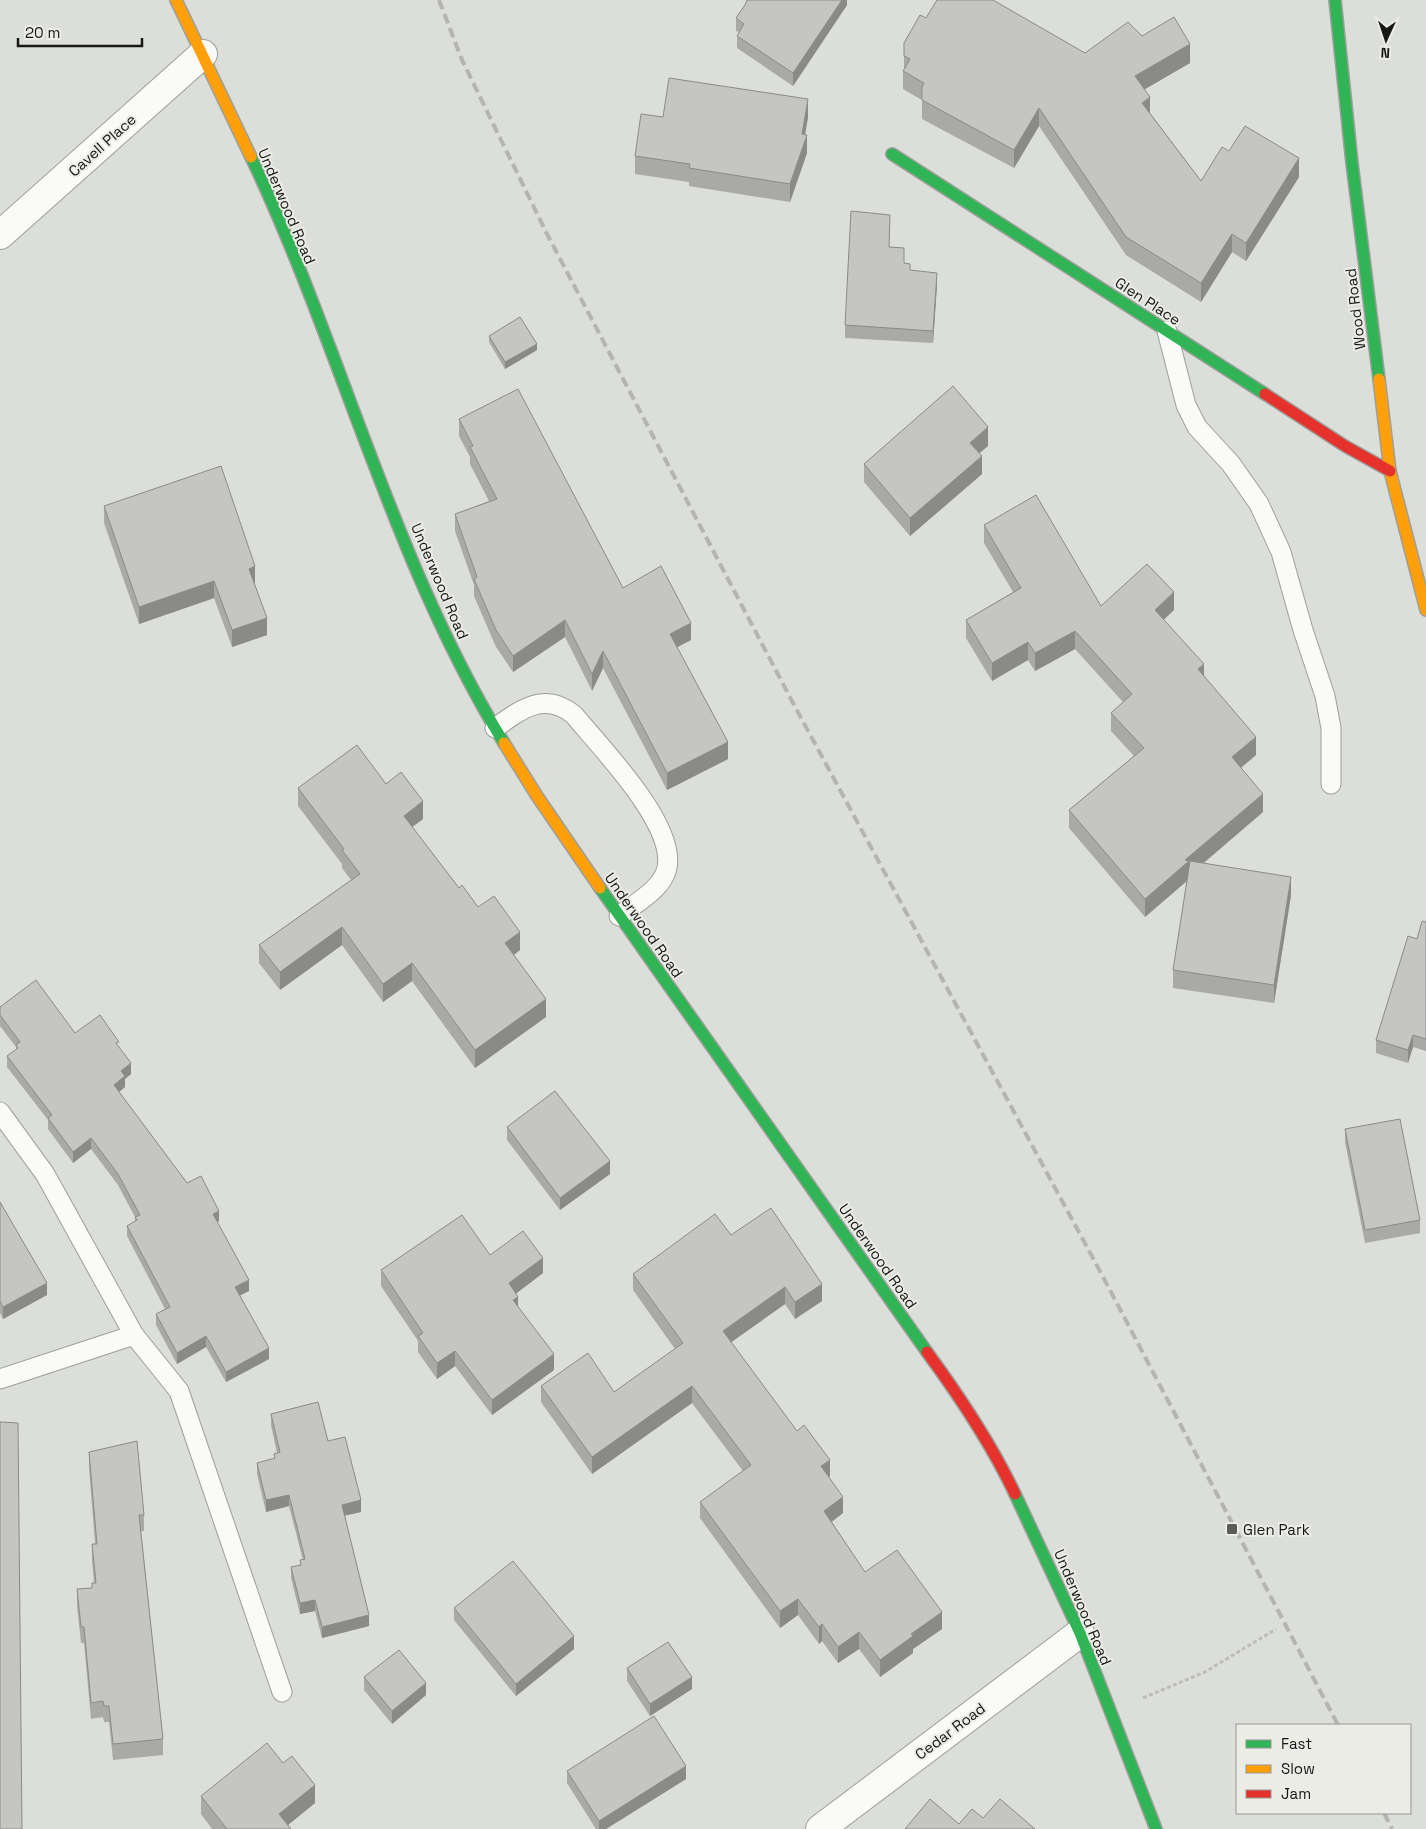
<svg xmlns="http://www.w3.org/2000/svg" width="1426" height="1829" font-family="'Space Grotesk',sans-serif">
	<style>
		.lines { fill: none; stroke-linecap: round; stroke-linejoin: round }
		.lane-casing { stroke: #9d9f9b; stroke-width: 21 }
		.street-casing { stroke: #9d9f9b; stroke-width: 30 }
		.fast-casing { stroke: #9d9f9b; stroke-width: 14 }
		.slow-casing { stroke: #9d9f9b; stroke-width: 14 }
		.jam-casing { stroke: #9d9f9b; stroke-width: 14 }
		.path { stroke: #bcbcba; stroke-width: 3; stroke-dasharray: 4 2.5; stroke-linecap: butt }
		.lane { stroke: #fafaf9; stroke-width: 19 }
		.street { stroke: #fafaf9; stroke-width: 28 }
		.fast { stroke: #30b455; stroke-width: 11 }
		.slow { stroke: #ff9f0a; stroke-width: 11 }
		.jam { stroke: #e5322d; stroke-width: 11 }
		.rail { stroke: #b3b4b3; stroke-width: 4; stroke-dasharray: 10 5; stroke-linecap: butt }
		.wall { fill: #a9aaa7 }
		.shaded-wall { fill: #8a8b88 }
		.building { fill: #c5c6c2; stroke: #8a8b88 }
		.poi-dot { fill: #5c5d5a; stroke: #eaece5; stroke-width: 2 }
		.labels { text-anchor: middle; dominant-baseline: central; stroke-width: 4; stroke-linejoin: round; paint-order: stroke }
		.street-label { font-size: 15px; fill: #171816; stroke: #eaece5 }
		.poi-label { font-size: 15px; fill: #171816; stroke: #eaece5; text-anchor: start }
	</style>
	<rect width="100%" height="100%" fill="#dcded9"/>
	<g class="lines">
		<defs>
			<g id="lane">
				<path d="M1167,331L1186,405L1197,427L1231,464L1259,504L1281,552L1303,630L1325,696L1331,728V784"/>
				<path d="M495,728C521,709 545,691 574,715C601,748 676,824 667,868C662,890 635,903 619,916"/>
				<path d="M0,1112L45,1174L134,1335"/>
				<path d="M0,1379L134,1335L179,1391L282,1692"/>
			</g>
			<g id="street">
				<path d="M0,235L203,54"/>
				<path d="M820,1829L1080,1633"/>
			</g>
			<g id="fast">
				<path d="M1335,0L1352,163L1379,379"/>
				<path d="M892,154L1265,394"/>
				<path d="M251,157C342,348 392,561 504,743"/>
				<path d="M600,888L927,1352"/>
				<path d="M1015,1494L1080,1633L1156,1829"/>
			</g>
			<g id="slow">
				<path d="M176,0L251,157"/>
				<path d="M1379,379L1390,471L1426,610"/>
				<path d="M504,743L537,796L600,888"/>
			</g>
			<g id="jam">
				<path d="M1265,394L1345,446L1390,471"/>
				<path d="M927,1352C960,1397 991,1443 1015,1494"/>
			</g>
		</defs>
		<!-- lane casing -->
		<use href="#lane" class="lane-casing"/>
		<!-- street casing -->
		<use href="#street" class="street-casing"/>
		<!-- fast casing -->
		<use href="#fast" class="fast-casing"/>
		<!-- slow casing -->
		<use href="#slow" class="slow-casing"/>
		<!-- jam casing -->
		<use href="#jam" class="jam-casing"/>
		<!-- path -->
		<path class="path" d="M1143,1698L1205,1672L1276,1629"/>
		<!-- lane -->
		<use href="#lane" class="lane"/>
		<!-- street -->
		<use href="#street" class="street"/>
		<!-- fast -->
		<use href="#fast" class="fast"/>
		<!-- slow -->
		<use href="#slow" class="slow"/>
		<!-- jam -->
		<use href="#jam" class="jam"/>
		<!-- rail -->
		<g class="rail">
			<path d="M439,0L462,60L546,232L793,703L1101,1273L1338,1725"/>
			<path d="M1384,1813L1392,1829"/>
		</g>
	</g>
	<!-- wall -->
	<g class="wall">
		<path d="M847,0V5L793,86L737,48V36L739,32L736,31V18L745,5Z"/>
		<path d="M926,18L1085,53L1142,36L1190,63L1144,89L1150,113L1201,181L1229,151L1299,177L1246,261L1232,252L1201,302L1126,255L1039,126L1014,168L922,119V100L903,89V71L904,69V43Z"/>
		<path d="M663,117H808L805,135L807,153L790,202L689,186V182L635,174V156Z"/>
		<path d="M890,228L889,247L910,271L937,285L933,343L845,338V325Z"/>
		<path d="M489,336L537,350L505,369L489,342Z"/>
		<path d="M459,419L623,588L691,640L677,647L728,759L667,790L603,668L592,691L565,637L513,672L496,647L474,596V585L455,531V514L489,501L470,464V457L459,436Z"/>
		<path d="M988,446L979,453L982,474L910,536L864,482V464Z"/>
		<path d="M104,506L255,583L254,584L267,635L232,647L214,598L139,624L104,523Z"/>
		<path d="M984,525L1101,606L1174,610L1163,620L1204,676L1256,755L1241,768L1263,812L1204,863L1291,895L1274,1003L1173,988V970L1187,881L1145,917L1069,828V810L1134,756L1111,731V713L1123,702L1075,649L1035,671L1028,660L992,681L966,638V620L1013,592L984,543Z"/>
		<path d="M386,784L423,819L412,827L459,888L520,950L514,955L546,1017L475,1068L412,981L383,1002L342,945L280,990L259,963V945L351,880L342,868V864L298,806V788Z"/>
		<path d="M1426,922V1051L1413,1047L1408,1063L1376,1053V1040L1417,939Z"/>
		<path d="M0,1007L119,1048L131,1074L125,1079V1087L119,1092L187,1183L219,1221L217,1222L249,1291L240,1295L269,1359L226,1382L206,1347L177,1364L156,1325V1314L165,1309L127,1236V1226L135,1221V1217L118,1185L91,1149L73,1163L48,1129V1120L7,1067V1056L16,1050V1047L0,1026Z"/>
		<path d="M507,1127L610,1174L560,1210L507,1140Z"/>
		<path d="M1345,1129L1420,1220V1233L1365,1243L1345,1142Z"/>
		<path d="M0,1202L47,1295L3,1319L0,1313Z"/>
		<path d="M731,1235L822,1301L795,1319L785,1304L731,1342L830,1476L829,1477L843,1513L832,1522L865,1572L942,1629L913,1649V1653L880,1677L859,1649L838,1663L822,1641L819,1644L798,1615L780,1628L700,1518V1502L743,1471L692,1403L592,1474L541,1402V1386L614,1392L675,1349L633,1290V1274Z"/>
		<path d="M490,1255L543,1273L516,1293L518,1307L554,1370L492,1415L455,1366L437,1379L418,1352V1341L381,1286V1270Z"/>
		<path d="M271,1414L328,1441L361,1512L344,1516L369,1626L322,1638L315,1611L300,1614L291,1578V1567L300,1565V1560H303L289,1506L266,1512L257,1474V1463L274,1459V1454L277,1453L271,1425Z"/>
		<path d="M89,1452L144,1515V1531H141L163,1739V1755L113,1760L109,1722H104L103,1717L91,1719L84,1643H81L77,1606V1589L92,1588L94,1583L92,1560V1544H95L89,1468Z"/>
		<path d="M454,1608L574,1649L516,1696L454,1620Z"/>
		<path d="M627,1668L692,1689L650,1716L627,1681Z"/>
		<path d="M364,1677L426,1695L392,1724L364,1690Z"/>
		<path d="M567,1771L686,1779L606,1829H596L567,1783Z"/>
		<path d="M201,1796L315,1803L288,1825L291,1829H212L201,1814Z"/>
	</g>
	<!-- shaded-wall -->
	<g class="shaded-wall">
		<path d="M842,0H847V5L793,86V73Z"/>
		<path d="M1190,44V63L1135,95V76Z"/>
		<path d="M1150,97V115L1142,103Z"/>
		<path d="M808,99V117L803,146L807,135V153L790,202V184L802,134Z"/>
		<path d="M1039,108V126L1014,168V150Z"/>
		<path d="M1299,158V177L1246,261V243Z"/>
		<path d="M1232,234V252L1201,302V283Z"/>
		<path d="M937,273V285L933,343V331Z"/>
		<path d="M537,344V350L505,369V362Z"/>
		<path d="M988,427V446L970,461V443Z"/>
		<path d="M982,456V474L910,536V518Z"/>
		<path d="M255,566V583L249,586V569Z"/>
		<path d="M214,581V598L139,624V607Z"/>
		<path d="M1174,592V610L1155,628V610Z"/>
		<path d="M267,618V635L232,647V630Z"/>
		<path d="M565,620V637L513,672V656Z"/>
		<path d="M691,623V640L670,651V634Z"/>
		<path d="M1075,631V649L1035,671V653Z"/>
		<path d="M1028,642V660L992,681V663Z"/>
		<path d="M603,651V668L592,691V674Z"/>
		<path d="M1204,664V682L1198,669Z"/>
		<path d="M1256,737V755L1232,775V757Z"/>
		<path d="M728,742V759L667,790V773Z"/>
		<path d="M1263,794V812L1189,875V879L1145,917V899L1185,860Z"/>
		<path d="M423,801V819L404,833V816Z"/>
		<path d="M1291,877V895L1274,1003V985Z"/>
		<path d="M342,927V945L280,990V972Z"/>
		<path d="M520,932V950L505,961V943Z"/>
		<path d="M412,963V981L383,1002V984Z"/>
		<path d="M546,999V1017L475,1068V1050Z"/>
		<path d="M1413,1035V1047L1408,1063V1050Z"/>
		<path d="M131,1063V1074L125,1079V1087L114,1096V1085L121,1071Z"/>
		<path d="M91,1138V1149L73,1163V1152Z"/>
		<path d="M610,1161V1174L560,1210V1198Z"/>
		<path d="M219,1211V1221L213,1224V1214Z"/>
		<path d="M543,1258V1273L509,1299V1283Z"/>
		<path d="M249,1280V1291L235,1298V1287Z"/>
		<path d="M47,1283V1295L3,1319V1307Z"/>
		<path d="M822,1284V1301L795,1319V1302Z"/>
		<path d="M785,1287V1304L723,1348V1331Z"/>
		<path d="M518,1297V1312L513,1300Z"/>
		<path d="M206,1336V1347L177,1364V1353Z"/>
		<path d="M269,1348V1359L226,1382V1372Z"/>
		<path d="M455,1351V1366L437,1379V1363Z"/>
		<path d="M554,1354V1370L492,1415V1400Z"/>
		<path d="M692,1386V1403L592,1474V1457Z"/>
		<path d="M830,1460V1476L821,1483V1466Z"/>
		<path d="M289,1495V1506L266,1512V1500Z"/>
		<path d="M843,1497V1513L824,1527V1511Z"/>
		<path d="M361,1500V1512L342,1516V1505Z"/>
		<path d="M798,1599V1615L780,1628V1611Z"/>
		<path d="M315,1600V1611L300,1614V1603Z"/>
		<path d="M942,1612V1629L913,1649V1653L880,1677V1660L911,1634Z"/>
		<path d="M369,1615V1626L322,1638V1627Z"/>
		<path d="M822,1624V1641L819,1644V1627Z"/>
		<path d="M859,1632V1649L838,1663V1647Z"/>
		<path d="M574,1636V1649L516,1696V1684Z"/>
		<path d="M692,1677V1689L650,1716V1704Z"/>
		<path d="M426,1683V1695L392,1724V1711Z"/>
		<path d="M686,1766V1779L606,1829H599V1821Z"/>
		<path d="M315,1785V1803L283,1829L279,1814Z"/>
	</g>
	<!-- building -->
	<g class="building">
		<path d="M747,0H842L793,73L737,36L744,24L736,18L745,5Z"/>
		<path d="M937,0H993L1085,53L1128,22L1142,36L1174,17L1190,44L1135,76L1150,97L1142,103L1201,181L1222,147L1229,151L1245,126L1299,158L1246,243L1232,234L1201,283L1126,237L1039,108L1014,150L922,100V87L924,83L903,71L910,59L904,56V43L920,15L926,18Z"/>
		<path d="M669,78L808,99L802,134L807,135L790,184L689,168L690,164L635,156L641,114L663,117Z"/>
		<path d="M851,211L890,215L889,247L904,248V263L910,264V270L937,273L933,331L845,325Z"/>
		<path d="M520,317L537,344L505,362L489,336Z"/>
		<path d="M953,386L988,427L970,443L982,456L910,518L864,464Z"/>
		<path d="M518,389L623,588L661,566L691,623L670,634L728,742L667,773L603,651L592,674L565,620L513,656L496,630L474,579L477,577L455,514L497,499L470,447L473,446L459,419Z"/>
		<path d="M221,466L255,566L249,569L267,618L232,630L214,581L139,607L104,506Z"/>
		<path d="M1036,495L1101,606L1147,564L1174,592L1155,610L1204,664L1198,669L1256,737L1232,757L1263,794L1185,860L1189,861L1145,899L1069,810L1144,748L1111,713L1132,694L1075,631L1035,653L1028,642L992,663L966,620L1021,588L984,525Z"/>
		<path d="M357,745L386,784L401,772L423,801L404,816L459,888L462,885L478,907L494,896L520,932L505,943L546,999L475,1050L412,963L383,984L342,927L280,972L259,945L360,874L342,850L344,849L298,788Z"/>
		<path d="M1190,861L1291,877L1274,985L1173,970Z"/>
		<path d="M1422,921L1426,922V1039L1413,1035L1408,1050L1376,1040L1408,936L1417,939Z"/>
		<path d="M36,980L75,1033L100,1015L119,1042L116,1043L131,1063L121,1071L125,1076L114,1085L187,1183L201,1176L219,1211L213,1214L249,1280L235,1287L269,1348L226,1372L206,1336L177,1353L156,1314L170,1307L127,1226L137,1220L135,1217L140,1215L118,1174L91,1138L73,1152L48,1118L52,1115L7,1056L18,1048L16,1045L20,1042L0,1015V1007Z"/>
		<path d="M555,1091L610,1161L560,1198L507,1127Z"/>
		<path d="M1400,1119L1420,1220L1365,1230L1345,1129Z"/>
		<path d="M0,1202L47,1283L3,1307L0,1301Z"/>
		<path d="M771,1208L822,1284L795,1302L785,1287L723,1331L797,1431L804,1425L830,1460L821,1466L843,1497L824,1511L865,1572L897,1550L942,1612L911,1634L913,1636L880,1660L859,1632L838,1647L822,1624L819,1627L798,1599L780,1611L700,1502L751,1465L692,1386L592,1457L541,1386L588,1353L614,1392L683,1343L633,1274L715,1214L731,1235Z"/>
		<path d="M462,1215L490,1255L523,1231L543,1258L509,1283L518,1297L513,1300L554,1354L492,1400L455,1351L437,1363L418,1336L423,1333L381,1270Z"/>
		<path d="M318,1402L328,1441L345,1437L361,1500L342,1505L369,1615L322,1627L315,1600L300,1603L291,1567L301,1565L300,1560L305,1559L289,1495L266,1500L257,1463L275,1458L274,1454L280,1452L271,1414Z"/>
		<path d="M0,1422L18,1423L22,1829H0Z"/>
		<path d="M137,1441L144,1515H139L163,1739L113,1744L109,1706H104L103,1701L91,1703L84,1627H81L77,1589L92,1588V1583H96L92,1544H97L89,1452Z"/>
		<path d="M513,1561L574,1636L516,1684L454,1608Z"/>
		<path d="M668,1642L692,1677L650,1704L627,1668Z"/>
		<path d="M399,1650L426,1683L392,1711L364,1677Z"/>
		<path d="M654,1716L686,1766L599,1821L567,1771Z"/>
		<path d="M267,1743L283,1763L292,1756L315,1785L279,1814L291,1829H227L201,1796Z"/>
		<path d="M930,1799L959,1824L972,1809L983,1818L1000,1799L1035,1829H905Z"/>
	</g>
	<!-- markers -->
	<rect class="poi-dot" x="1226" y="1523" width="12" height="12" rx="2.5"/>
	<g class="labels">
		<!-- street labels -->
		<g class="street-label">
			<text transform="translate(102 145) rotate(-42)">Cavell Place</text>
			<text transform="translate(287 206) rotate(67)">Underwood Road</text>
			<text transform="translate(1148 301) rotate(33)">Glen Place</text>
			<text transform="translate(1355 309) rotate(-97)">Wood Road</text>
			<text transform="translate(440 581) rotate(67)">Underwood Road</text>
			<text transform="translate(644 925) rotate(55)">Underwood Road</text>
			<text transform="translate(878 1256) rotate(55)">Underwood Road</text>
			<text transform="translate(1083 1607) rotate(67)">Underwood Road</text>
			<text transform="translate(950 1731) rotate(-37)">Cedar Road</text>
		</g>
		<!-- poi labels -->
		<g class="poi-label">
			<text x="1243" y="1529">Glen Park</text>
		</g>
	</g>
	<!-- legend -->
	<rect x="1236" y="1724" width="175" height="90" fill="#eaece5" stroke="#969792"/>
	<rect x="1246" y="1740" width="25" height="8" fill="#30b455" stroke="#969792"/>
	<text x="1281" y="1749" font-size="15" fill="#171816">Fast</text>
	<rect x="1246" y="1765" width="25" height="8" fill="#ff9f0a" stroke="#969792"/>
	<text x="1281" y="1774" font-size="15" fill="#171816">Slow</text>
	<rect x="1246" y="1790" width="25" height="8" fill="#e5322d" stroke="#969792"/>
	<text x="1281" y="1799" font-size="15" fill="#171816">Jam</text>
	<!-- north arrow -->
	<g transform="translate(1386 40) rotate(183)" stroke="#eaece5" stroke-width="4" paint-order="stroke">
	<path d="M0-4L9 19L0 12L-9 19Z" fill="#171816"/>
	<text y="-8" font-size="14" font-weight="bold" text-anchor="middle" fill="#171816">N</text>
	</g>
	<!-- scale -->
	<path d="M18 38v8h124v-8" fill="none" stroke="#171816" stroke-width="2.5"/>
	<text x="25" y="38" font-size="15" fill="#171816" stroke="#eaece5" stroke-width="4" paint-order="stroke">20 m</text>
</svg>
